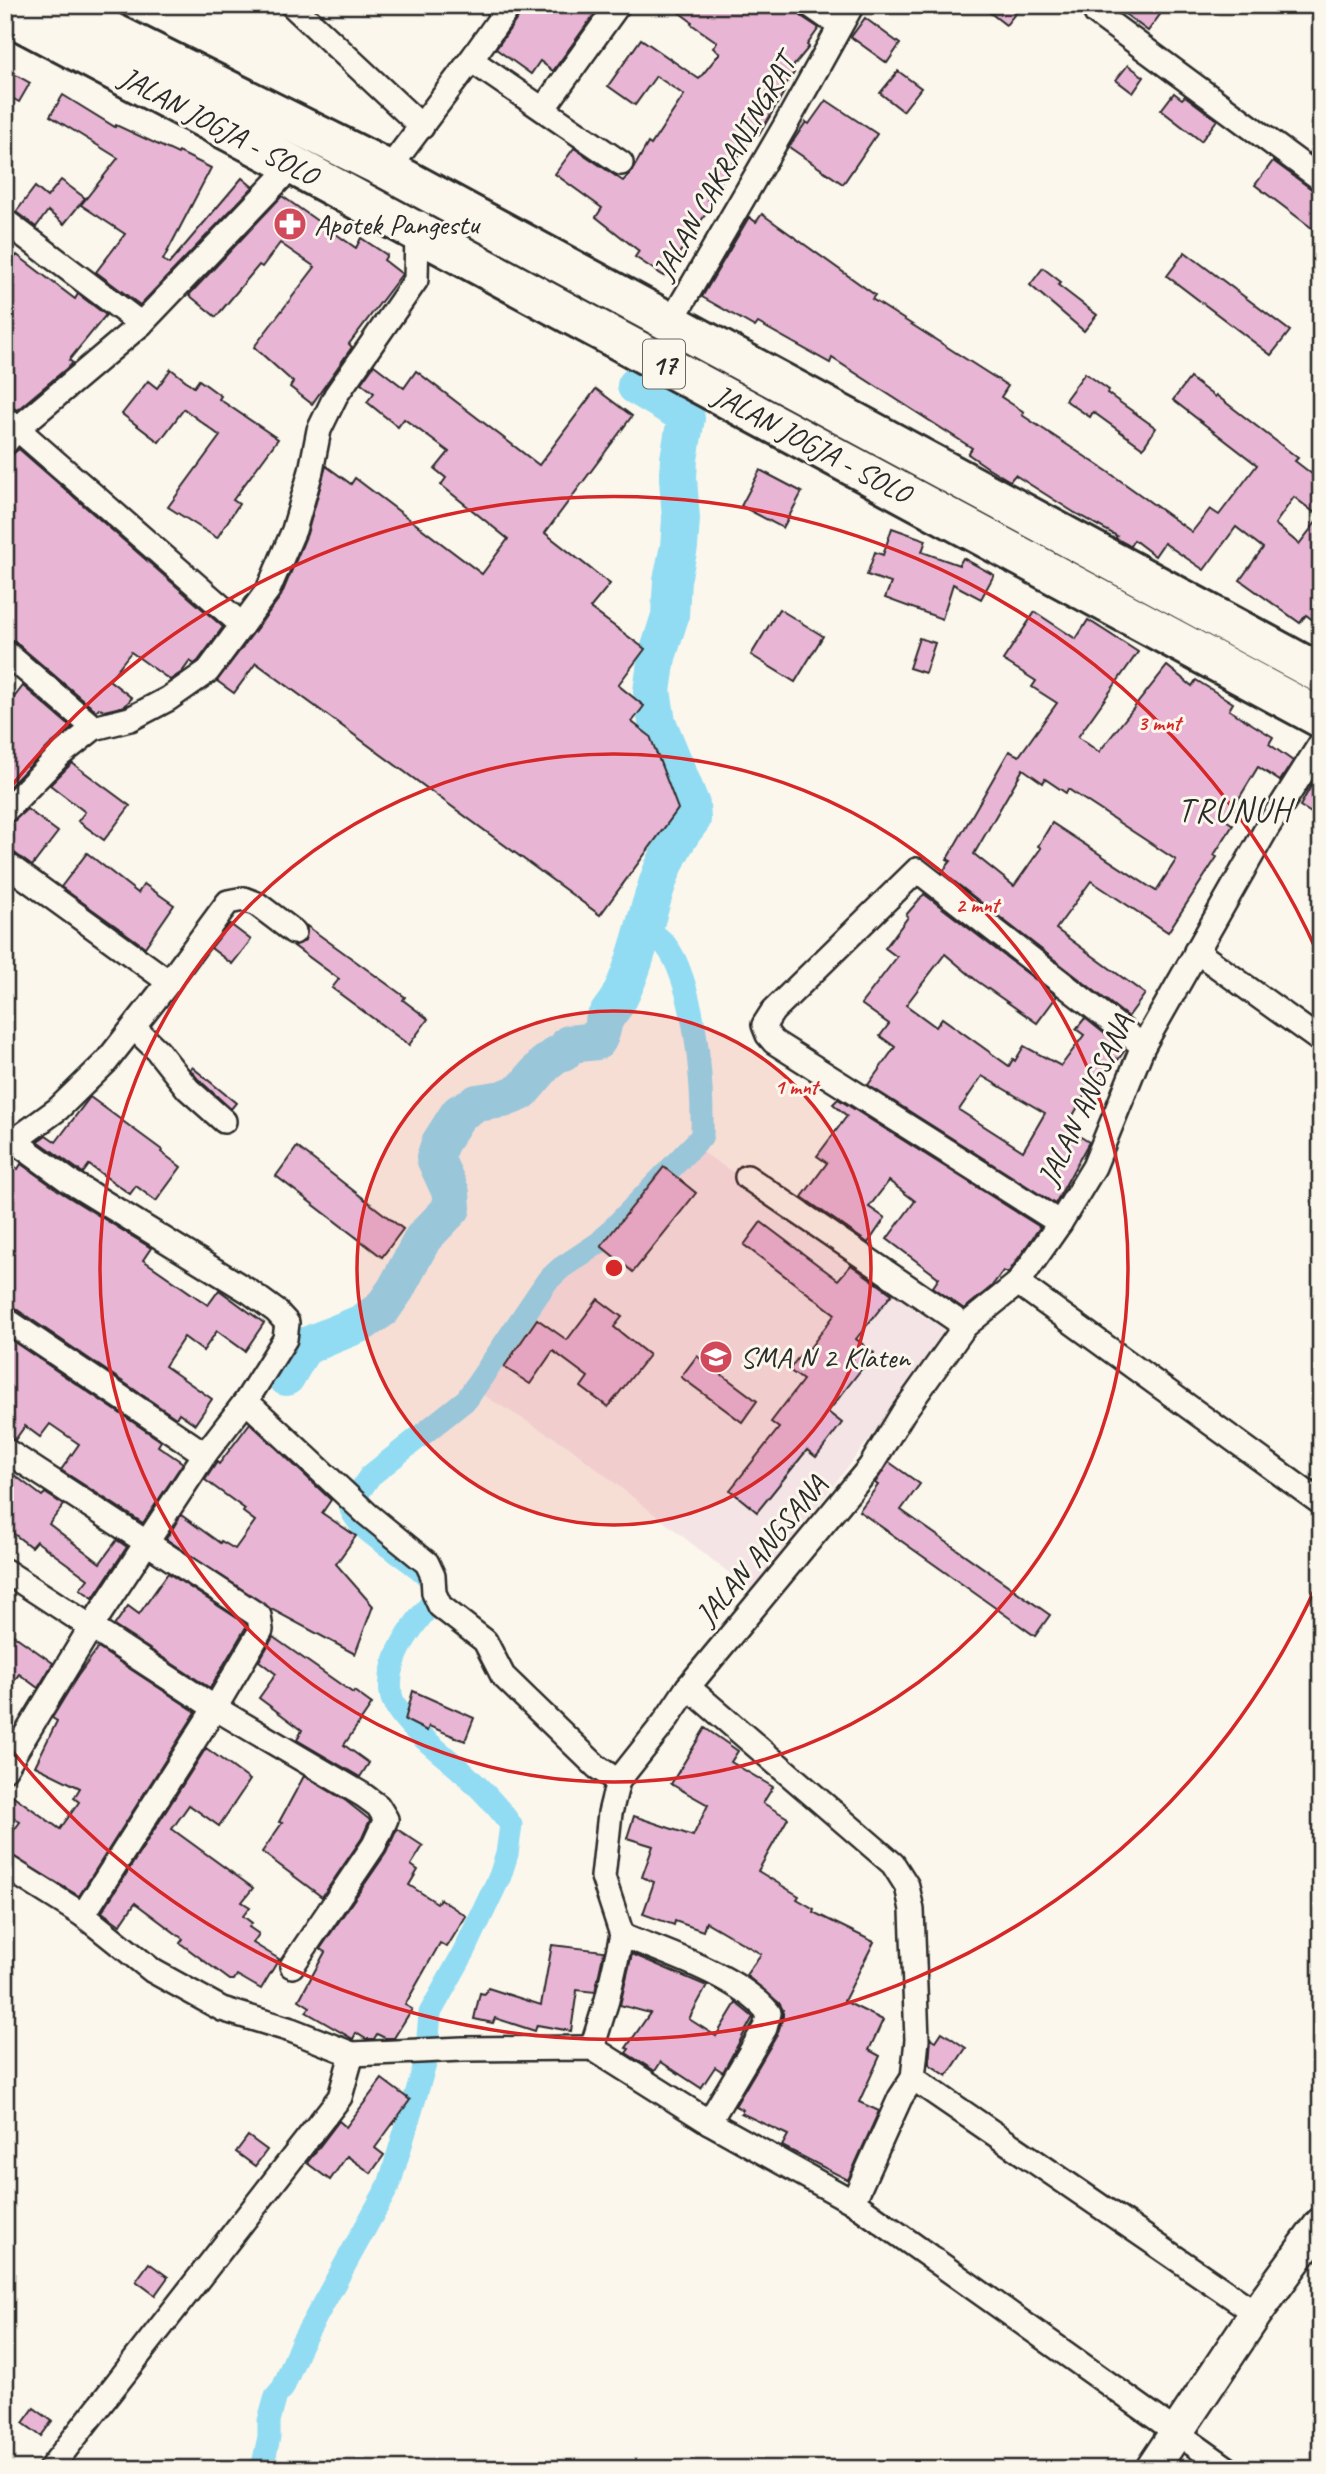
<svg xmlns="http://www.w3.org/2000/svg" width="1326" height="2474" font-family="Caveat,sans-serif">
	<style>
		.built { fill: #f5e4e5 }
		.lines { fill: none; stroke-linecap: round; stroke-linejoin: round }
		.canal { stroke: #92dcf3; stroke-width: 23 }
		.river { stroke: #92dcf3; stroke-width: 38 }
		.building { fill: #e8b6d4; stroke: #2b2b2b; stroke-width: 2; fill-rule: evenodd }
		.street-casing { stroke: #2b2b2b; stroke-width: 28 }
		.secondary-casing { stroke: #2b2b2b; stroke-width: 37 }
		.highway-casing { stroke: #2b2b2b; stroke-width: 44 }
		.street { stroke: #fbf7ec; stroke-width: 23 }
		.secondary { stroke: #fbf7ec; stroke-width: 32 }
		.highway { stroke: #fbf7ec; stroke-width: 38 }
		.ring { fill: none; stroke: #d62828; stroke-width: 3.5 }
		.labels { text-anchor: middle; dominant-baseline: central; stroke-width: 6; stroke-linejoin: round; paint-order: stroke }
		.shield { fill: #fbf7ec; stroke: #696865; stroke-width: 2 }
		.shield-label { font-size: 28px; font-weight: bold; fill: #2b2b2b }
		.street-label { font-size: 30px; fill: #2b2b2b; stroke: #fbf7ec }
		.poi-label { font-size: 30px; fill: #2b2b2b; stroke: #fbf7ec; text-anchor: start }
		.quarter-label { font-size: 33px; letter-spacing: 2px; fill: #2b2b2b; stroke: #fbf7ec }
		.centre { fill: #d62828; stroke: #fbf7ec; stroke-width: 3.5 }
		.ring-label { font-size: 21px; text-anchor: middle; font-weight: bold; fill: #d62828; stroke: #fbf7ec; stroke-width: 6; stroke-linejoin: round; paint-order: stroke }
	</style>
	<rect width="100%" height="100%" fill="#fbf7ec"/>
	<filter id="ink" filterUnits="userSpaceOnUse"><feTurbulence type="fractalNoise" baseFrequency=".0143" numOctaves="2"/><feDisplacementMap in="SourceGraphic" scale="14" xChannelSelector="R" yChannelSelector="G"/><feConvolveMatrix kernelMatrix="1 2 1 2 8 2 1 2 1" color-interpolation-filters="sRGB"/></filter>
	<g filter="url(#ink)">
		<!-- built -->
		<path class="built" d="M683,1139L958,1324L752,1591L568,1446L475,1390L577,1253Z"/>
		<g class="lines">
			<!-- canal -->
			<path class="canal" d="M262,2469L269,2437V2421L276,2396L283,2388L301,2344L389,2185L426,2061L430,2013L464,1952L500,1876L507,1854L511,1825C497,1805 481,1789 464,1773C445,1755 395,1720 391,1694C386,1658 413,1625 435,1599C447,1568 356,1541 350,1505L370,1476L467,1399L547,1281L561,1268L600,1242L702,1136C703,1087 697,1013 678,967C674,957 668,947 661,940C652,932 649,931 646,919"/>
			<!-- river -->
			<path class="river" d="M286,1377L301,1351L308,1345L362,1323L382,1309L396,1289L423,1238L452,1208L451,1193L435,1158L440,1143L459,1113L477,1103L503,1099L521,1092L544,1065L556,1055L563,1053L569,1044L597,1041C602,1034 602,1028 604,1021C608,1012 615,1006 619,998C622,992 625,985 628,978C649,925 653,865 692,819L691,805L657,722L652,691L657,657L670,616L672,580L679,547L681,519L678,478L679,459L686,418L685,415L636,386"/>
		</g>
		<!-- building -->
		<g class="building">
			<path d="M524,5H601L553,71L540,61L531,74L496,49L521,13Z"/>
			<path d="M669,5H796L801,16L819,28L807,45L809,47L790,70L794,73L781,91L784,92L759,135L755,132L708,200L713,203L664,276L635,257L639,251L596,217L602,208L555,174L574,148L623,181L632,171L648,143L651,145L684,95L656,76L635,105L608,86L641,39L699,79L720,53L713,48L717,42L691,24L692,22Z"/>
			<path d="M980,5H1022L1006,25Z"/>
			<path d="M1113,5H1167L1148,31Z"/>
			<path d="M865,18L900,44L887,63L851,37Z"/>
			<path d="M1128,65L1144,77L1133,93L1116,80Z"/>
			<path d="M5,69L30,83L19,102L5,94Z"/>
			<path d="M898,71L921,88L903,111L880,93Z"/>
			<path d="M1174,93L1182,99L1185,96L1217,120L1201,141L1161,110Z"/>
			<path d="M63,95L115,127L116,125L178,154L179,152L211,168L163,260L169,264L242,178L253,187L140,305L96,272L125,234L81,205L118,158L50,116Z"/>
			<path d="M826,100L877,134L843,184L789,147L806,122L809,124Z"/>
			<path d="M1321,139V161L1310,153Z"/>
			<path d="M1273,161L1313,190L1321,193V235L1255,185Z"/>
			<path d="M61,180L85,198L64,224L48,211L36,227L16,212L35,187L47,197Z"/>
			<path d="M282,196L356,248L361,238L387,255L384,260L402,274L349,344L352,347L312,404L290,387L293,382L254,347L315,267L280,243L262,267L259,265L216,317L189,295Z"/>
			<path d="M762,214L875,295L872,299L1008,386L1001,397L1024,412L1022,415L1107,471L1192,532L1210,509L1219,515L1257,465L1173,400L1190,378L1215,397L1216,395L1298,458L1295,461L1321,481V626L1306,615L1300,623L1240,580L1263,548L1236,527L1204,570L1164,543L1155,556L1134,540L1130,546L1115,538L1117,536L1075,513L1015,475L1010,481L987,467L968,454L972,448L832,358L830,363L758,323L755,327L702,297L749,217L756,222ZM1294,497L1320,517L1299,544L1275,524Z"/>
			<path d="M1185,252L1290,331L1271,355L1167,276Z"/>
			<path d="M17,255L75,299L78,294L106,315L69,360L73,363L17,410L5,404V270Z"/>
			<path d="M1043,268L1061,282L1058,285L1097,315L1084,331L1030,285Z"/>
			<path d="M374,365L404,388L416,371L539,465L596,389L632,416L545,533L610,584L590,608L645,649L618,685L644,706L632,722L650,736L678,809L600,915L256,663L234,693L217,681L281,596L307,534L326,466L351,484L355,478L482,574L508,539L441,485L446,478L435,469L449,452L404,419L398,427L367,402L374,393L361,383Z"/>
			<path d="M171,369L194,387L199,380L221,396L219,399L278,439L233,500L239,504L217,538L168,507L220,436L184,409L159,442L122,414L148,381L157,388Z"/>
			<path d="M1085,373L1109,390L1107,393L1156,428L1143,448L1093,412L1090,417L1065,400Z"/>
			<path d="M19,449L223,627L198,661L194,664L190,661L182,672L170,680L131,652L109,680L132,698L125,706L104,711L99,708L96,711L14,641L5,638V457L10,456Z"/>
			<path d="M760,470L802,492L783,528L741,506Z"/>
			<path d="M892,528L926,540L922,552L959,565L963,558L994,575L981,599L953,584L942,619L885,598L891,583L867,575L875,552L883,555Z"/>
			<path d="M779,609L823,636L795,682L751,655Z"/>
			<path d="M1035,612L1076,639L1088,620L1138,652L1078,737L1099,752L1167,666L1192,686L1196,680L1233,703L1229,710L1273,737L1269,744L1293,761L1280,781L1258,767L1226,820L1233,825L1214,855L1217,857L1168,932L1091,881L1056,929L1145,994L1128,1017L942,872L951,861L947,859L1009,751L1019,756L1057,703L1032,687L1036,681L1003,660ZM1023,769L1043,783L1045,779L1066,793L1068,789L1176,860L1156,891L1052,823L1038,846L1041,848L1014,886L974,854Z"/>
			<path d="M919,638L935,643L925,673L909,668Z"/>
			<path d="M23,686L72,728L50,745L5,791V709Z"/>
			<path d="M72,763L130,806L104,840L78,821L85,812L50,785Z"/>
			<path d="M1321,775V819L1300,806L1316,777L1319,778Z"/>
			<path d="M27,809L58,832L32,866L13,852L5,849V825L14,821Z"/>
			<path d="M87,853L138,893L144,884L174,905L145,947L61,887Z"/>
			<path d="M924,894L1057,996L1037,1023L977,981L945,954L906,1005L936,1027L942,1018L1009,1066L1013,1059L1015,1061L1024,1046L1061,1066L1084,1035L1076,1029L1085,1018L1125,1050L1118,1060L1116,1058L1096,1085L1092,1082L1066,1128L1089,1142L1055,1204L868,1085L895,1047L880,1036L889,1024L861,1004L897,957L885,948L908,917L906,915ZM982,1076L1045,1113L1023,1151L959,1110Z"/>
			<path d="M230,924L251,940L232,964L211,948Z"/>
			<path d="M307,926L405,997L403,1000L428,1019L409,1045L332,988L339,979L294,946L305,940Z"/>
			<path d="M192,1067L236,1103L231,1109L198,1079L190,1069Z"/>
			<path d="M90,1097L162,1150L161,1152L181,1167L156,1201L136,1186L130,1194L89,1165L83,1173L38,1141L46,1135L56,1142Z"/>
			<path d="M838,1099L1040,1227L1008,1273L1003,1271L991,1287L964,1309L933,1287L939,1278L887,1239L915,1201L889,1181L869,1207L885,1218L868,1243L802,1197L827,1163L817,1156L847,1116L833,1104Z"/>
			<path d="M297,1147L403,1229L382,1257L276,1176Z"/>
			<path d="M5,1160L18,1169L21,1164L62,1193L151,1248L143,1260L208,1305L219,1290L264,1323L245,1351L217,1331L203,1351L184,1337L165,1366L212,1399L195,1424L179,1413L176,1418L13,1307L5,1305Z"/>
			<path d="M664,1167L696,1193L633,1272L601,1246Z"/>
			<path d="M761,1222L838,1280L851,1265L892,1294L856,1339L874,1353L828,1412L842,1423L816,1457L807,1450L757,1512L730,1490L779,1428L771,1422L803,1380L789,1370L800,1355L803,1357L835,1314L744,1245Z"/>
			<path d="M598,1299L622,1317L614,1327L649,1355L608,1407L581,1387L588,1377L553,1351L530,1384L504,1367L537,1319L567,1340Z"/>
			<path d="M5,1336L161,1441L158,1446L183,1463L143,1523L61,1470L79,1444L50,1424L40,1437L25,1426L15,1440L5,1436Z"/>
			<path d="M697,1356L757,1401L742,1422L681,1377Z"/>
			<path d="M250,1423L331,1500L322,1513L356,1536L336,1564L373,1606L355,1654L271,1609L166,1539L181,1515L220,1543L221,1541L235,1549L255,1521L243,1512L245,1509L205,1480L217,1462L219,1464Z"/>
			<path d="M889,1462L920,1484L901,1510L1050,1615L1035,1636L859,1511L878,1485L875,1483Z"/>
			<path d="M5,1468L42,1496L45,1493L64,1505L49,1524L100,1563L117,1540L127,1547L93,1598L80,1589L88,1579L36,1541L31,1547L5,1527Z"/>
			<path d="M168,1573L246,1624V1627L210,1688L114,1626L128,1606L139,1614Z"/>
			<path d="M5,1629L53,1663L38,1688L19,1674L5,1694Z"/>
			<path d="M273,1637L353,1693L354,1691L372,1704L344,1745L369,1763L360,1777L297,1740L302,1730L259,1698L276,1674L259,1661Z"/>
			<path d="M98,1648L196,1712L79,1896L5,1852V1842L20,1822L5,1812V1790L60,1829L79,1802L74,1798L80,1788L35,1766L57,1721L52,1718L77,1677Z"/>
			<path d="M413,1691L474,1718L465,1741L429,1726L427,1731L405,1720Z"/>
			<path d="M705,1728L738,1751L731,1762L773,1787L763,1803L788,1818L758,1871L799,1896L797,1899L814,1909L813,1912L874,1942L844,2001L883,2020L869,2050L880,2056L859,2102L879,2111L848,2180L782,2146L788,2135L741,2113L743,2110L735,2106L777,2035L783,2017V2010L779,2003L746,1975L761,1954L706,1922L703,1931L675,1921L674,1925L643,1914L654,1882L642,1877L653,1846L627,1838L634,1816L693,1836L708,1805L671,1784Z"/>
			<path d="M206,1748L250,1780L219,1826L189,1805L172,1829L253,1888L242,1902L250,1907L243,1916L252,1923L249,1927L259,1934L253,1943L279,1959L261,1989L237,1975L234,1980H230L180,1943L183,1939L135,1903L120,1925L102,1912Z"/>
			<path d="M304,1776L346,1801L370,1820L362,1838L322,1897L262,1852L282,1823L279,1822Z"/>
			<path d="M397,1829L423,1846L411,1865L418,1870L409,1885L437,1903L440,1899L466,1916L447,1947L440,1943L405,2005L412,2009L394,2038H385L377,2034L374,2039H366L356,2033L353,2039L306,2012L310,2007L299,2000L325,1952L320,1949L386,1853Z"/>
			<path d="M552,1945L604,1951L595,1992L577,1990L571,2031L537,2025L535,2031L495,2018L493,2023L474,2019L480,1993L485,1994L488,1988L541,2005Z"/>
			<path d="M632,1954L707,1986L689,2019L716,2036L736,2003L753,2017L723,2072L715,2067L701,2088L661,2062L655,2071L626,2053L629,2049L626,2048L650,2013L620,2005Z"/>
			<path d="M942,2032L966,2048L947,2076L929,2064L931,2038L936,2041Z"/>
			<path d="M382,2079L410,2100L375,2148L384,2155L371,2173L347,2156L330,2180L307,2163L339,2121L346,2127Z"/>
			<path d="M248,2136L267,2150L255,2166L236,2152Z"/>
			<path d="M149,2263L168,2277L155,2295L136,2281Z"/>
			<path d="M34,2408L52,2421L41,2436L23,2423Z"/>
		</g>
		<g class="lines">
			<defs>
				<g id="street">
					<path d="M292,5L422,127"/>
					<path d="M810,5L840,26"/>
					<path d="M1095,5L1094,8L1096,13L1321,179"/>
					<path d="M471,60L510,5"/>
					<path d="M543,109L618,5"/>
					<path d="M388,170L471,60L621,163"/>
					<path d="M5,221L141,324"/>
					<path d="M671,322L785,126L852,5"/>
					<path d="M5,418L242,625"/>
					<path d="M5,443L17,429L141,324L293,165"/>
					<path d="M5,652L94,728"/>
					<path d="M5,811L60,755L94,728L130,719L168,699L208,671L268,590L294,530L311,471L319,430L336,395L416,280L417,232L420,223"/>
					<path d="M5,863L169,982L228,902L244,899L257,904L294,932"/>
					<path d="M1196,951L1321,1041"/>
					<path d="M134,1028L157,1050L188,1089L224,1121"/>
					<path d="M5,1143L14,1141L58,1109L106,1062L169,982"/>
					<path d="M747,1177L965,1326"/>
					<path d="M1060,1223L774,1042L768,1035L764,1025L773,1011L917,870L1143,1046"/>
					<path d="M1018,1283L1321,1503"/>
					<path d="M5,1319L205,1454"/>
					<path d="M246,1401L367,1514L427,1563L433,1576L434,1593L440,1606L485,1641L503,1676L597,1767L618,1781"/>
					<path d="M5,1450L259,1616L261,1630L215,1708L83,1915"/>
					<path d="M5,1571L215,1708L363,1795L378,1806L386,1819L374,1845L292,1966"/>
					<path d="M688,1687L893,1864L907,1886L912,1910L917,2040L913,2078L1256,2313"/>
					<path d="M5,1769L91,1627L205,1454L246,1401L285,1339L287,1323L276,1311L250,1292L69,1181L14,1141"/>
					<path d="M5,1866L83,1915L153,1971L222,2009L291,2030L352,2054L463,2049L592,2048L709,2122L853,2202L1228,2469"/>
					<path d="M622,1935C665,1952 740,1977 769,2013L765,2028L709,2122"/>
					<path d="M592,2048L607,2000L622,1935L603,1877L610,1813L618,1781L664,1723L688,1687L870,1467L903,1413L965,1326L1018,1283L1060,1223L1094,1167L1143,1046L1267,828L1321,743"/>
					<path d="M853,2202L900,2098L913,2078"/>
					<path d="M50,2469L340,2097L352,2054"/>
				</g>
				<path id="secondary" d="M1152,2469L1256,2313L1321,2224"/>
				<g id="highway">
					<path d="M57,5L388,170L1321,674"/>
					<path d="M5,13L293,165L1321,718"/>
				</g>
			</defs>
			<!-- street casing -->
			<use href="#street" class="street-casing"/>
			<!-- secondary casing -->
			<use href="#secondary" class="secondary-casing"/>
			<!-- highway casing -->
			<use href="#highway" class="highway-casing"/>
			<!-- street -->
			<use href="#street" class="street"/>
			<!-- secondary -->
			<use href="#secondary" class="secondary"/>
			<!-- highway -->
			<use href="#highway" class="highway"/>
		</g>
	</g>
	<!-- distance rings -->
	<circle cx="614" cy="1268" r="257" fill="#d62828" fill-opacity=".12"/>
	<g class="ring">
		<circle cx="614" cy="1268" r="257"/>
		<circle cx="614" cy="1268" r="514"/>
		<path d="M1318 1582A771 771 0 0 1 6 1743M6 793A771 771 0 0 1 1318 954"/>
	</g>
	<!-- icons -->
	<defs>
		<symbol id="pharmacy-disc" viewBox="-11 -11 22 22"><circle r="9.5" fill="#d1495b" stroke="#fbf7ec"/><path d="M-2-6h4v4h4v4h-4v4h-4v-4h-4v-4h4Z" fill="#fff"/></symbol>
		<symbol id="school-disc" viewBox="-11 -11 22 22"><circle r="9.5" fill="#d1495b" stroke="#fbf7ec"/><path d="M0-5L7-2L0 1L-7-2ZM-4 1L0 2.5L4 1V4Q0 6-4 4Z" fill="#fff"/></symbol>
	</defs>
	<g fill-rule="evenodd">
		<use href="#pharmacy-disc" x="271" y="205" width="38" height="38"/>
		<use href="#school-disc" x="697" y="1338" width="38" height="38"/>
	</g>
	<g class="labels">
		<!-- shield labels -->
		<rect class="shield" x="643" y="339.5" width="42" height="49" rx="5"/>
		<g class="shield-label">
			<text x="664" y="364">17</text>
		</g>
		<!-- street labels -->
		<g class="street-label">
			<text transform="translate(219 126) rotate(28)">JALAN JOGJA - SOLO</text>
			<text transform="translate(724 167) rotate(-60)">JALAN CAKRANINGRAT</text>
			<text transform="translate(812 444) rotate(28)">JALAN JOGJA - SOLO</text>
			<text transform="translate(1085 1100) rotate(-65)">JALAN ANGSANA</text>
			<text transform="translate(761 1550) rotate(-50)">JALAN ANGSANA</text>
		</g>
		<!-- poi labels -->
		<g class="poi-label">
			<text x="314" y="224">Apotek Pangestu</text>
			<text x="740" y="1357">SMA N 2 Klaten</text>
		</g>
		<!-- quarter labels -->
		<g class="quarter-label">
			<text x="1235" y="810">TRUNUH</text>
		</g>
	</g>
	<circle cx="614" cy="1268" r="10" class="centre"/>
	<g class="ring-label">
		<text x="1159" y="730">3 mnt</text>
		<text x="977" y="912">2 mnt</text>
		<text x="796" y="1094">1 mnt</text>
	</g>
	<!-- margin -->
	<rect width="1326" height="2474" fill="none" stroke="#fbf7ec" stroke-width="28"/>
	<rect x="14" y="14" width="1298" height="2446" fill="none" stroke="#2b2b2b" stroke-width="2.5" filter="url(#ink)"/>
</svg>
